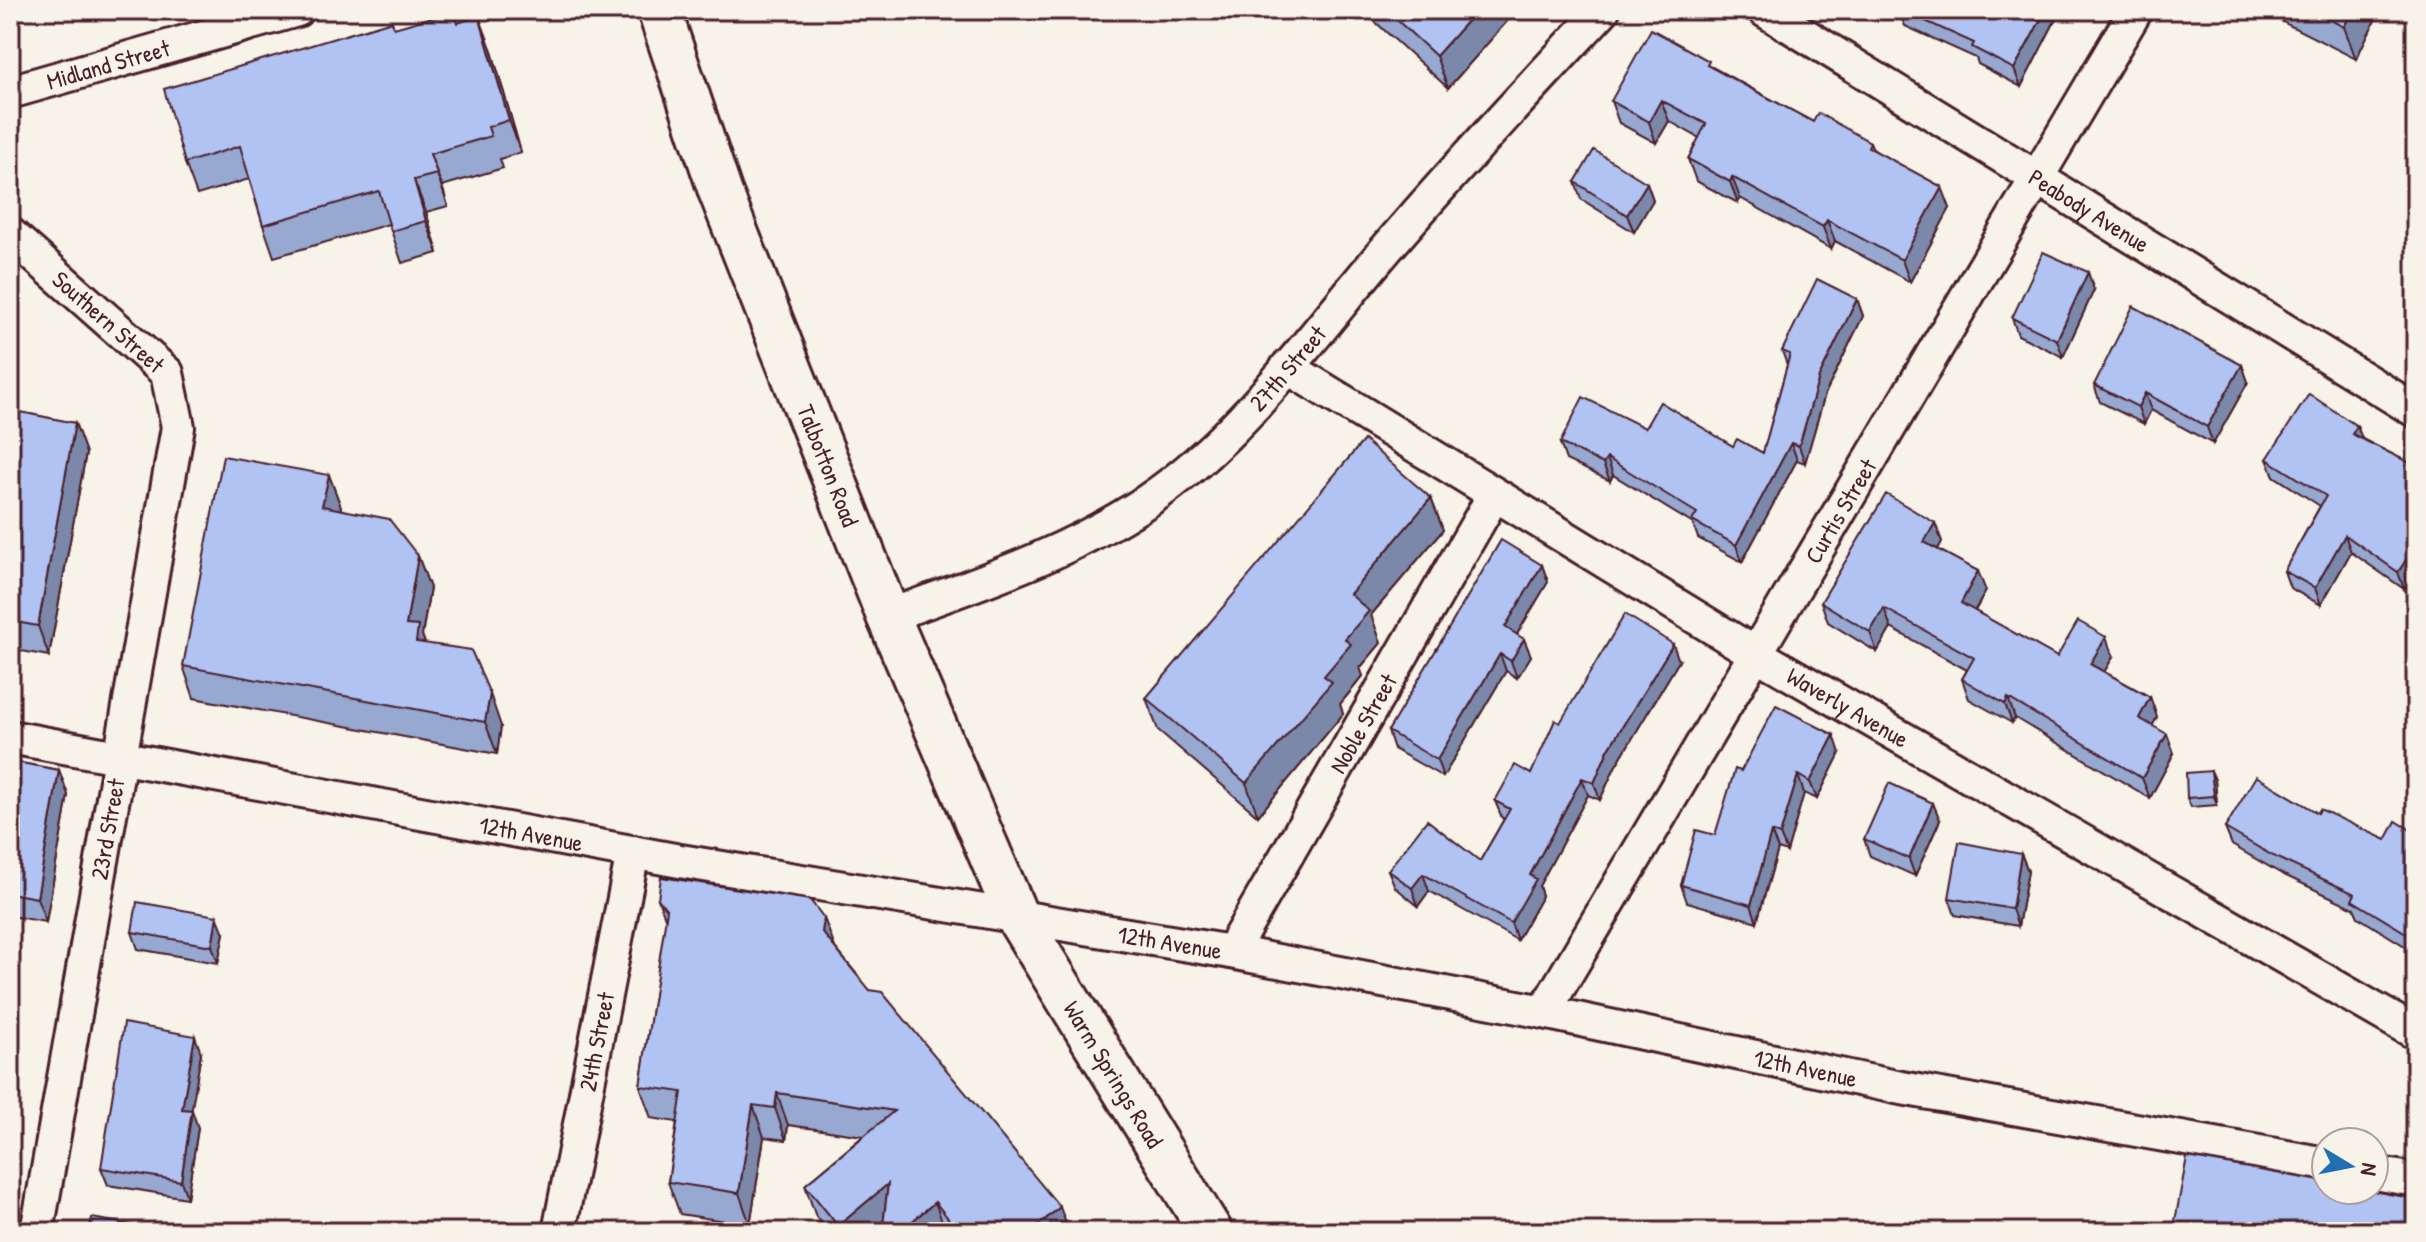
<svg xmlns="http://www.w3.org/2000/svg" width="2426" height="1242" font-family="'Patrick Hand',sans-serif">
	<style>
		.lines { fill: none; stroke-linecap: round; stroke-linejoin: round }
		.minor-casing { stroke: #4a1f2b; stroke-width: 38 }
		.major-casing { stroke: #4a1f2b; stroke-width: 48 }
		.minor { stroke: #f7f3e8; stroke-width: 32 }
		.major { stroke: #f7f3e8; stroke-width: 42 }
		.wall { fill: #97a8d1; stroke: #4a1f2b; stroke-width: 2 }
		.shaded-wall { fill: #7b88aa; stroke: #4a1f2b; stroke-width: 2 }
		.building { fill: #b0c3f3; stroke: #4a1f2b; stroke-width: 2 }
		.labels { text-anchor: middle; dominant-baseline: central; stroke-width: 6; stroke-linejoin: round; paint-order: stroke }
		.street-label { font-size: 24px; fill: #4a1f2b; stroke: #f7f3e8 }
	</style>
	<rect width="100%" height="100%" fill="#f7f3e8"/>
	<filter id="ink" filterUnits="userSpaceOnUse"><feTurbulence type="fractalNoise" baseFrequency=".0125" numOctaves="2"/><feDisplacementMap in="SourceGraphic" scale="16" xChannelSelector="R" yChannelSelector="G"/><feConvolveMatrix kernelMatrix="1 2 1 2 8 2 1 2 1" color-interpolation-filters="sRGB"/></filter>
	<g filter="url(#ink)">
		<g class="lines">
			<defs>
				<g id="minor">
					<path id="s1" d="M1764,10L2416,411"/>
					<path id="s2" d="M10,92L297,10"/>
					<path id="s3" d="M10,234L167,373L178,427L37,1232"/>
					<path id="s4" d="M1287,367L1756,654L2416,1033"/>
					<path id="s5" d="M888,616C978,583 1068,554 1147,501C1236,442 1308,342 1376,261C1449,175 1526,93 1603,10"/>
					<path id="s6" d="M10,737L680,861L1231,952L1544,1012L1896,1087L2326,1164"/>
					<path id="s7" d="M1231,952L1494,495"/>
					<path id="s8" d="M1544,1012L2136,10"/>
					<path d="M2374,1173L2416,1180"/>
					<path id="s9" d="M559,1232L633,852"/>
				</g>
				<g id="major">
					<path id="s10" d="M659,10L720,191L888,616L1016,915L1211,1232"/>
				</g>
			</defs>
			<!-- minor casing -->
			<use href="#minor" class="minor-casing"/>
			<!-- major casing -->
			<use href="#major" class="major-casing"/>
			<!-- minor -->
			<use href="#minor" class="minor"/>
			<!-- major -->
			<use href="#major" class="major"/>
		</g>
		<!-- wall -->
		<g class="wall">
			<path d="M1362,10H1517L1448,88Z"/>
			<path d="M1888,10H2057L2058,15L2021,87L1978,64L1976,58L1905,26L1902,19Z"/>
			<path d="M2262,10H2380L2356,59L2263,12Z"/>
			<path d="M458,22L491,48L521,152L500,159L503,168L442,186L448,206L426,212L438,253L402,263L389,224L274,257L263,225L249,179L197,195L185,163L394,28Z"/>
			<path d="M1712,67L1813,122L1870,142L1873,149L1950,208L1910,282L1835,241L1831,249L1740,198L1738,203L1696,181L1688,159L1699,138L1669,121L1656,143L1619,123L1611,101Z"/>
			<path d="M1575,182L1647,183L1653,200L1634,232L1581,199Z"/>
			<path d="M2094,290L2063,357L2018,335L2012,318Z"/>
			<path d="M1857,299L1863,316L1825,394L1805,463L1797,460L1742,562L1698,538L1693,524L1613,475L1610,481L1566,460L1560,443L1645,428L1763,453L1787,365L1782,351Z"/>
			<path d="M2242,365L2248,382L2213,444L2151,410L2144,424L2100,402L2094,385Z"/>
			<path d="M10,410L75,423L86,453L49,656L10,649Z"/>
			<path d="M2362,439L2416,466V572L2404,589L2351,552L2321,605L2290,588L2284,571L2320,506L2274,476L2267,459Z"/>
			<path d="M329,475L341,507L340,510L418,556L430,588L422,635L425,643L501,726L497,754L194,698L183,666Z"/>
			<path d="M1431,498L1443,530L1371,615L1381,643L1360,668L1363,676L1340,704L1343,714L1258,816L1158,730L1146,698Z"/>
			<path d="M1935,523L1942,542L1938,549L1986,591L1975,611L2057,657H2113L2104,672L2150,697L2157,717L2152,726L2174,753L2150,798L2015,718L2012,723L1969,699L1962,679L1967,670L1891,628L1877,652L1828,622L1821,602Z"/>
			<path d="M1542,565L1548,582L1517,634L1531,656L1517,678L1506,671L1443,777L1394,749L1388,731Z"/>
			<path d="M1679,661L1615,767L1600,800L1588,795L1539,886L1542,896L1517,940L1429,891L1418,906L1395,887L1388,870L1480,861L1504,819L1502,818L1495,801L1531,774L1560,723Z"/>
			<path d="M1840,753L1817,799L1804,793L1787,852L1778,849L1757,922L1687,902L1681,885L1715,835L1741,771Z"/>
			<path d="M10,761L59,770L68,795L46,922L10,916Z"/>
			<path d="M2211,771L2215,780L2217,805L2191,807L2187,798Z"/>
			<path d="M2318,813L2386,840L2416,833V953L2358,917L2354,908L2282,874L2232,845L2225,828Z"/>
			<path d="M1940,820L1915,876L1870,856L1864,839Z"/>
			<path d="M2021,854L2028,871L2018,926L1955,915L1949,898Z"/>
			<path d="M658,899L836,949L1069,1232H885L884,1229L881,1232H829L816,1217L805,1185L863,1136L788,1125L786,1140L764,1137L750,1225L680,1214L668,1182L677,1122L651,1118L640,1086L666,920Z"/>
			<path d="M132,932L224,933L218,963L138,949Z"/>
			<path d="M201,1053L191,1110L198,1128L187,1198L108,1185L101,1168Z"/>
		</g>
		<!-- shaded-wall -->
		<g class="shaded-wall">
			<path d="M1477,10H1517L1448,88L1436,56Z"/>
			<path d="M2046,10H2057L2058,15L2021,87L2014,69Z"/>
			<path d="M2352,10H2380L2356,59L2344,27Z"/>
			<path d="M479,16L491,48L521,152L509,120Z"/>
			<path d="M1661,100L1669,121L1656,143L1649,122Z"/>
			<path d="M430,154L442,186L448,206L437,174Z"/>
			<path d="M1732,177L1740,198L1738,203L1730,182Z"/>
			<path d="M414,180L426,212L438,253L426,221Z"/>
			<path d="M1647,183L1653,200L1634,232L1627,215Z"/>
			<path d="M1942,187L1950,208L1910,282L1902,260Z"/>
			<path d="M1827,220L1835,241L1831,249L1823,227Z"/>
			<path d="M2088,272L2094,290L2063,357L2057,340Z"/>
			<path d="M1857,299L1863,316L1825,394L1805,463L1799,446L1819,377Z"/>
			<path d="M2242,365L2248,382L2213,444L2207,427Z"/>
			<path d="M2145,393L2151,410L2144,424L2138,407Z"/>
			<path d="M75,423L86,453L49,656L38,626Z"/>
			<path d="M2357,426L2364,443L2352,434Z"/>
			<path d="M1791,443L1797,460L1742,562L1736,545Z"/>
			<path d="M1607,458L1613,475L1610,481L1603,464Z"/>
			<path d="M329,475L341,507L334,538L322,506Z"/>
			<path d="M1431,498L1443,530L1371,615L1381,643L1360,668L1363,676L1340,704L1343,714L1258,816L1246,783L1324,676L1350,594Z"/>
			<path d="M1935,523L1942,542L1931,561L1924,542Z"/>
			<path d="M2345,535L2351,552L2321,605L2315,588Z"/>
			<path d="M2412,551L2416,562V572L2404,589L2398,572Z"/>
			<path d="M418,556L430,588L422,635L430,658L419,650L406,625Z"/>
			<path d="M1542,565L1548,582L1511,644L1505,627Z"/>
			<path d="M1978,571L1986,591L1968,622L1961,603Z"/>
			<path d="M1884,608L1891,628L1877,652L1870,632Z"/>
			<path d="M2106,637L2113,657L2097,684L2090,664Z"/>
			<path d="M1524,639L1531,656L1517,678L1511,661Z"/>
			<path d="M1673,644L1679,661L1615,767L1600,800L1594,783L1608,750Z"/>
			<path d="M1500,654L1506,671L1443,777L1437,760Z"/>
			<path d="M490,694L501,726L497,754L485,722Z"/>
			<path d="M2150,697L2157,717L2146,738L2139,718Z"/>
			<path d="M2008,698L2015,718L2012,723L2005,704Z"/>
			<path d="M2167,734L2174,753L2150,798L2142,778Z"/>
			<path d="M1834,735L1840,753L1817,799L1810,782Z"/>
			<path d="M59,770L68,795L46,922L37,898Z"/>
			<path d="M2211,771L2215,780L2217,805L2214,796Z"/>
			<path d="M1798,775L1804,793L1787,852L1780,835Z"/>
			<path d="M1582,778L1588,795L1539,886L1542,896L1517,940L1511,923L1530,875Z"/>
			<path d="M1933,803L1940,820L1915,876L1909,859Z"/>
			<path d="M1771,832L1778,849L1757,922L1751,905Z"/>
			<path d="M2021,854L2028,871L2018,926L2012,909Z"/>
			<path d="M1423,874L1429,891L1418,906L1412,888Z"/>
			<path d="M217,916L224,933L218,963L212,946Z"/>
			<path d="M824,918L836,950L822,932Z"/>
			<path d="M195,1036L201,1053L189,1126L182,1109Z"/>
			<path d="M777,1093L788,1125L786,1140L775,1108Z"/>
			<path d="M753,1105L764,1137L750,1225L739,1193Z"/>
			<path d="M192,1110L198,1128L187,1198L181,1181Z"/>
			<path d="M888,1184L883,1226L884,1229L881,1232H841L838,1226Z"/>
			<path d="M935,1202L946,1232H904L903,1229Z"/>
			<path d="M1060,1207L1069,1232H1030Z"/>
		</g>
		<!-- building -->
		<g class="building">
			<path d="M1386,10H1477L1436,56Z"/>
			<path d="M1901,10H2046L2014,69L1972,47L1974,43Z"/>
			<path d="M2311,10H2352L2344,27Z"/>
			<path d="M454,11L458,23L479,16L509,120L488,127L491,136L430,154L437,174L414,180L426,221L391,231L379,191L263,225L240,146L185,163L164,89L392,21L394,28Z"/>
			<path d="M1651,29L1709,61L1707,65L1813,122L1818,113L1870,142L1868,147L1942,187L1902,260L1827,220L1823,227L1732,177L1730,182L1688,159L1706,124L1661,100L1649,122L1611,101Z"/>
			<path d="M1594,150L1647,183L1627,215L1575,182Z"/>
			<path d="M2043,252L2088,272L2057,340L2012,318Z"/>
			<path d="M1817,279L1857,299L1819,377L1799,446L1791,443L1736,545L1692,521L1697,513L1607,458L1603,464L1560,443L1583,397L1645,428L1660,402L1733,446L1737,439L1763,453L1790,354L1782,351Z"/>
			<path d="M2133,306L2242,365L2207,427L2145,393L2138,407L2094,385Z"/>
			<path d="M2309,394L2357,426L2352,434L2416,466V554L2412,551L2398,572L2345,535L2315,588L2284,571L2326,496L2267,459Z"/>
			<path d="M10,410L75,423L38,626L10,621Z"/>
			<path d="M1364,440L1431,498L1350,594L1369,611L1345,639L1351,644L1324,676L1332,682L1246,783L1146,698Z"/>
			<path d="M223,456L329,475L322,506L389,519L418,556L406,625L418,626L416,642L471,650L490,694L485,722L183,666Z"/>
			<path d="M1886,494L1935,523L1924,542L1978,571L1961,603L2057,657L2078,621L2106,637L2090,664L2150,697L2139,718L2167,734L2142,778L2008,698L2005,704L1962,679L1974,658L1884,608L1870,632L1821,602Z"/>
			<path d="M1501,540L1542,565L1505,627L1524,639L1511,661L1500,654L1437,760L1388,731Z"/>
			<path d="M1625,614L1673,644L1608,750L1594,783L1582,778L1530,875L1536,879L1511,923L1423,874L1412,888L1388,870L1427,820L1480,861L1510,809L1495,801L1515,765L1531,774L1555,720L1560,723Z"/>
			<path d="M1776,705L1834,735L1810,782L1798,775L1780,835L1771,832L1751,905L1681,885L1696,830L1715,835L1735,769L1741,771Z"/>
			<path d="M10,761L59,770L37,898L10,893Z"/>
			<path d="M2211,771L2214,796L2187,798L2186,773Z"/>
			<path d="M2256,776L2318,813L2320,809L2386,840L2396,821L2416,833V939L2352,900L2355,894L2275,857L2225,828Z"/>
			<path d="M1889,783L1933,803L1909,859L1864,839Z"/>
			<path d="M1959,842L2021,854L2012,909L1949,898Z"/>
			<path d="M661,877L810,900L824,918L822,932L869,990L882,992L1060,1207L1030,1232H959L935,1202L903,1229L883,1226L888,1184L838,1226L805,1185L894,1111L777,1093L775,1108L753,1105L739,1193L668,1182L682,1092L640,1086L667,910L658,899Z"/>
			<path d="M137,902L217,916L212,946L132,932Z"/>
			<path d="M124,1023L195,1036L182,1109L192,1110L181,1181L101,1168Z"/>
			<path d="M2187,1157L2326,1182V1190H2367L2416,1199V1232H2173Z"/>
			<path d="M92,1218L171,1232H89Z"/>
		</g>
	</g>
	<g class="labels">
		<!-- street labels -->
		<g class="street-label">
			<text stroke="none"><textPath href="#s2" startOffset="102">Midland Street</textPath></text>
			<text stroke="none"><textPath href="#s1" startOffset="382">Peabody Avenue</textPath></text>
			<text stroke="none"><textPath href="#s3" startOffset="132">Southern Street</textPath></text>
			<text stroke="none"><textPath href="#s5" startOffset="478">27th Street</textPath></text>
			<text stroke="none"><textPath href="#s10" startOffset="486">Talbotton Road</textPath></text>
			<text stroke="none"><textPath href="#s8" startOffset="582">Curtis Street</textPath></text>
			<text stroke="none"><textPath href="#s4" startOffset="656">Waverly Avenue</textPath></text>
			<text stroke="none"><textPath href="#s7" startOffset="264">Noble Street</textPath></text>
			<text transform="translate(107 829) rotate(-80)">23rd Street</text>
			<text stroke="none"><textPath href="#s6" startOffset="530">12th Avenue</textPath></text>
			<text stroke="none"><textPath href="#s6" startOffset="1178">12th Avenue</textPath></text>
			<text stroke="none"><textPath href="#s9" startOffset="194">24th Street</textPath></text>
			<text stroke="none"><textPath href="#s6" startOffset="1826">12th Avenue</textPath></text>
			<text stroke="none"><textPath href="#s10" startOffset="1160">Warm Springs Road</textPath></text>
		</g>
	</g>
	<!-- margin -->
	<rect width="2426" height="1242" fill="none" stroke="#f7f3e8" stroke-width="40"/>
	<rect x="20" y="20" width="2386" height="1202" fill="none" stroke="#4a1f2b" stroke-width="3" filter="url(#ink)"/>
	<!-- north arrow -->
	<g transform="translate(2350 1166) rotate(100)"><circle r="38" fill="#f7f3e8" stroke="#b29e9c" stroke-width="2"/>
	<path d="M0-6L14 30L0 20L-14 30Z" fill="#1f6fb2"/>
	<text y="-12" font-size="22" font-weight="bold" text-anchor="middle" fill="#4a1f2b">N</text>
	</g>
</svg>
